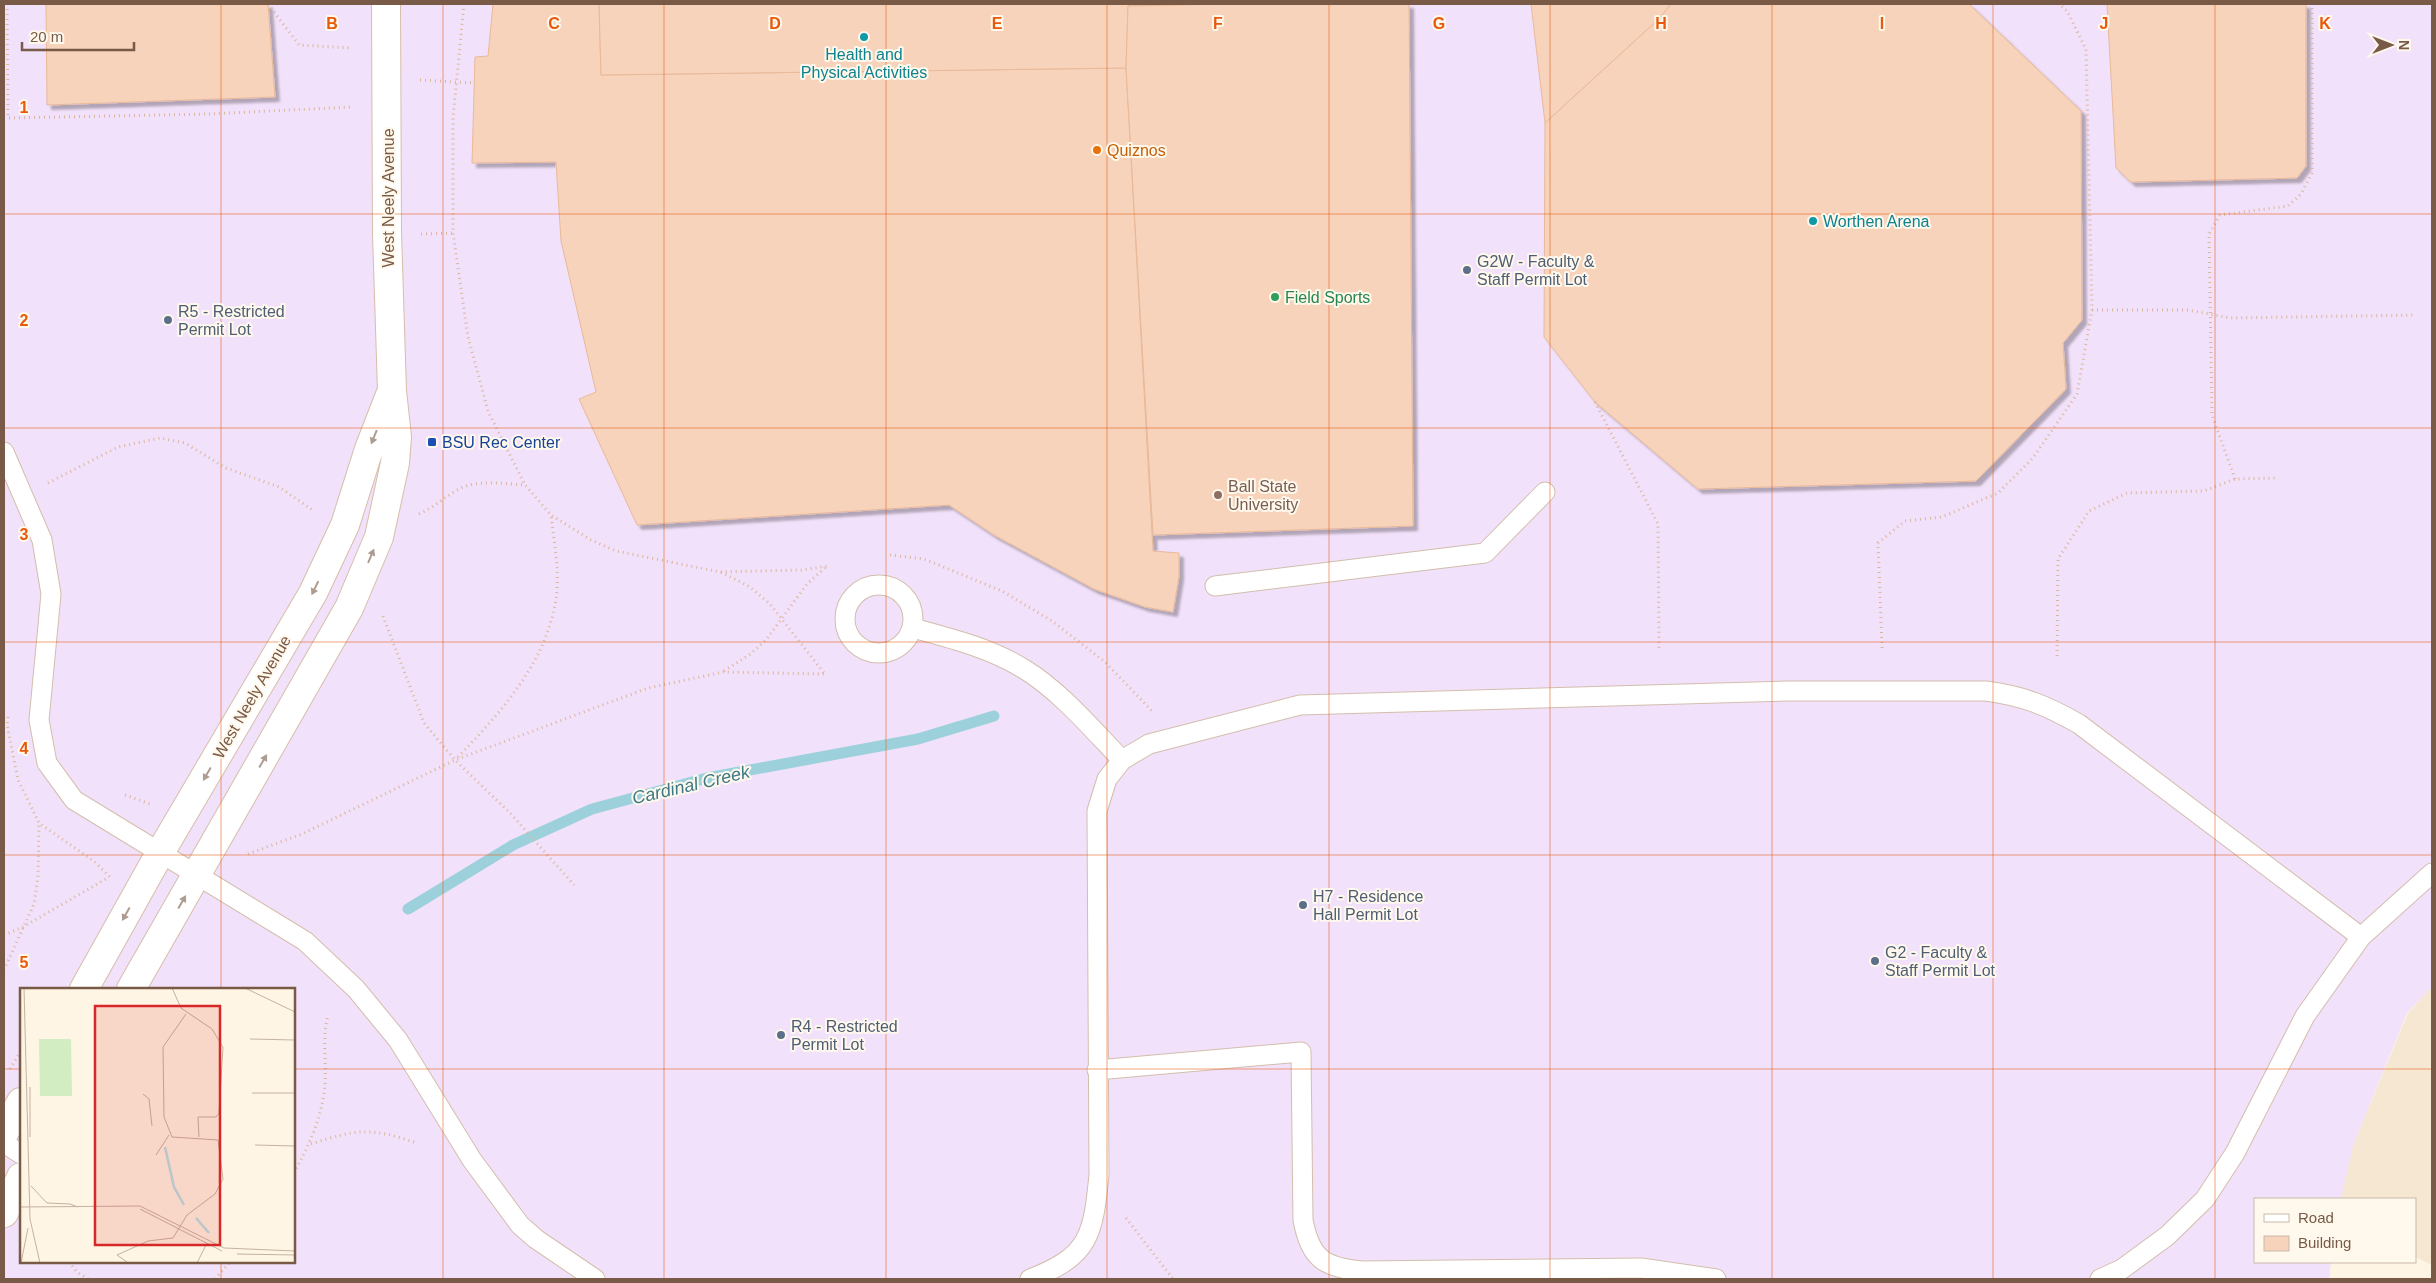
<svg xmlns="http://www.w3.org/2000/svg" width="2436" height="1283" font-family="Arial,sans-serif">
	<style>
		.residential { fill: #f6e7d2 }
		.education { fill: #f2e1fa; fill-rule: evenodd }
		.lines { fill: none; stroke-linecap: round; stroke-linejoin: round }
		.stream { stroke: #9cd1dc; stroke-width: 11 }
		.building { fill: #f6d3ba; stroke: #eab999; filter: url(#shadow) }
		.lane-casing { stroke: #d3beac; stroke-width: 21 }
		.secondary-casing { stroke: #d6bea9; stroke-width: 30 }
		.path { stroke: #dbb69c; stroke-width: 3; stroke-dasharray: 1 4; stroke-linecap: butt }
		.lane { stroke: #fff; stroke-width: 19 }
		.secondary { stroke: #fff; stroke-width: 28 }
		.oneway { fill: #af9c91 }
		.grid { fill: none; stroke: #e8590c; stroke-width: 1; stroke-opacity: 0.55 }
		.culture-dot { fill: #0f9aa8; stroke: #fff8ec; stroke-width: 2 }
		.food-dot { fill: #e8710a; stroke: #fff8ec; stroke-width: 2 }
		.service-dot { fill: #5c6f8a; stroke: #fff8ec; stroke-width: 2 }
		.leisure-dot { fill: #2e9e5b; stroke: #fff8ec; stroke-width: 2 }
		.transit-dot { fill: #1a4fb4; stroke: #fff8ec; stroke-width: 2 }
		.education-dot { fill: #8d6e63; stroke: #fff8ec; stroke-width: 2 }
		.labels { text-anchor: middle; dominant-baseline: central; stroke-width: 4; stroke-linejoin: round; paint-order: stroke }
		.culture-label { font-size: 16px; fill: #0d838f; stroke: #fff8ec }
		.food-label { font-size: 16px; fill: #c56008; stroke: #fff8ec; text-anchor: start }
		.street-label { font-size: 16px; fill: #795a47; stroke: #fff8ec }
		.service-label { font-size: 16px; fill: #4e5e75; stroke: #fff8ec; text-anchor: start }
		.leisure-label { font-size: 16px; fill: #27864d; stroke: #fff8ec; text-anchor: start }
		.transit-label { font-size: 16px; fill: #164399; stroke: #fff8ec; text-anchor: start }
		.education-label { font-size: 16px; fill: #785e54; stroke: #fff8ec; text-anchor: start }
		.water-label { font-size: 18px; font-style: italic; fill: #3c7987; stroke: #fff8ec }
		.inset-river { fill: none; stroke: #b7e1e9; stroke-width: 2.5 }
		.inset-road { fill: none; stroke: #c5b2a0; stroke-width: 1 }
		.view { fill: #d62828; fill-opacity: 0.15; stroke: #d62828; stroke-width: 2.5 }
		.inset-edge { fill: none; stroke: #795a47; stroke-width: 2.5 }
		.grid-label { font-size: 16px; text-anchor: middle; font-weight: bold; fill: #e8590c; stroke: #fff8ec; stroke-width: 4; stroke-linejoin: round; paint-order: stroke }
	</style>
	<defs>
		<filter id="shadow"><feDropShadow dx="4.5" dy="4.5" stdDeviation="1" flood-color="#0004"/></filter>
	</defs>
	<rect width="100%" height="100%" fill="#fef5e4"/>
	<!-- residential -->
	<path class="residential" d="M2432,987V1265L2415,1257V1199H2341L2353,1146L2408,1013Z"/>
	<!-- education -->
	<path class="education" d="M4,4H2432V987L2407,1013L2353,1146L2341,1199H2255V1262H2331L2329,1279H4ZM21,989H294V1262H21Z"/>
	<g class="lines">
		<!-- stream -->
		<path class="stream" d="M408,909L513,845L592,809L707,778L918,739L994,716"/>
	</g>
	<!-- building -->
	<g class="building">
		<path d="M46,4H268L275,97L47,105Z"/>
		<path d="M493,4H599L601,75L1126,68L1153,551L1179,553V576L1173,612L1145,607L1094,589L994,535L949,505L637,525L579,399L596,392L561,241L556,162L472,163L475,57L488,56Z"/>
		<path d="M599,4H1226L1128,6L1126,68L601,75Z"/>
		<path d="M1226,4H1409L1413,526L1153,535L1126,68L1128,6Z"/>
		<path d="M1531,4H1671L1660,18L1545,123Z"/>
		<path d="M1671,4H1969L2081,111L2082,320L2063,343L2066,389L1976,481L1698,489L1595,402L1544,337L1545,123L1660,18Z"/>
		<path d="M2107,4H2306V166L2297,178L2131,182L2116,168Z"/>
	</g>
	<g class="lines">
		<defs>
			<g id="lane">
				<path d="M4,452L42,540L51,594L39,720L47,763L74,800L305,941L356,989L398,1040L472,1160L520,1225L536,1239L595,1279"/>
				<circle cx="879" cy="619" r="34"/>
				<path d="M1215,586L1485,553L1545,492"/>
				<path d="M913,628C950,638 990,648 1024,669C1059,690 1093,730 1122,760"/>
				<path d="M1097,1070L1301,1052L1303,1220C1310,1258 1324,1268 1362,1271L1641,1268L1716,1279"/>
				<path d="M4,1143L21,1154"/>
				<path d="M1030,1279C1090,1256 1093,1235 1099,1175L1097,811L1107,779L1122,760L1149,744L1300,705L1787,691H1986C2023,696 2046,705 2079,724L2361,937"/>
				<path d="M2100,1279L2122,1269L2167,1236L2205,1199L2235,1153L2305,1016L2361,937L2432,873"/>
			</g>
			<g id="secondary">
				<path d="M84,989L160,853L313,593L345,525L369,449L390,395"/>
				<path d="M131,989L349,608L379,537L395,463L397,437L392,391L387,233L386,4"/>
				<path d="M4,1133L21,1102"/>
				<path d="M4,1213L21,1177"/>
			</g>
		</defs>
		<!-- lane casing -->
		<use href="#lane" class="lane-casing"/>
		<!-- secondary casing -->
		<use href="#secondary" class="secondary-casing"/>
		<!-- path -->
		<g class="path">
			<path d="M7,4L8,118L210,114L352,107"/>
			<path d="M268,4L299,45L352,48"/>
			<path d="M464,4L453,118V233L468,337L488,411L525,485L551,515L591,540L616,551L720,572L801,570L828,566"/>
			<path d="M420,80L474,83"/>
			<path d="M421,234L453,233"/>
			<path d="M2092,310H2188L2230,318L2416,315"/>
			<path d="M1595,402L1658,524L1659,649"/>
			<path d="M2235,479L2212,415L2209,234L2220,215L2288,206L2301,194L2312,173V4"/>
			<path d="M48,483L118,447L160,438L185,443L226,468L279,487L314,511"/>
			<path d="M419,514C434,507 445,497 459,489C478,479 505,484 525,485"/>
			<path d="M890,555L924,559L1002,591L1052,621L1105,662L1153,712"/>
			<path d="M721,572L750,587L770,604L824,673"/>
			<path d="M383,616L424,723L455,760L511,814L574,885"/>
			<path d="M1882,648L1878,543L1905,521L1942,517L1998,493L2033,458L2077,394L2092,310L2086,49L2067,11L2059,4"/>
			<path d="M2057,656L2058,559L2089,511L2127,493L2204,491L2235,479L2276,478"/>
			<path d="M724,671L749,655L766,640L807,584L827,566"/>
			<path d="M8,717L7,724L18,780L39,823L95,862L110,877"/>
			<path d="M458,757C501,712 546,663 556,599C560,572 554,542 551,515"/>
			<path d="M125,795L150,804"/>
			<path d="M248,854L302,834L455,760L648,688L723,672L825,674"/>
			<path d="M4,935L23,927L106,879"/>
			<path d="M4,970L34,904L38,877L39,824"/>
			<path d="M10,1069L21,1051"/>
			<path d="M311,1144C358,1129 369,1127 417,1143"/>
			<path d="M294,1173C308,1147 320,1122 324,1093C328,1066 321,1042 328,1015"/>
			<path d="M1126,1218L1173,1279"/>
			<path d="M69,1262L77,1272L88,1279"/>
			<path d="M215,1279L230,1262"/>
		</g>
		<!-- lane -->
		<use href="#lane" class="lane"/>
		<!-- secondary -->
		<use href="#secondary" class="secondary"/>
	</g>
	<!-- one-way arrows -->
	<defs><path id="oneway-solid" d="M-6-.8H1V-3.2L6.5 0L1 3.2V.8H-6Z" transform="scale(1.25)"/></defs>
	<g class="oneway">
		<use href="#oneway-solid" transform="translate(374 437) rotate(112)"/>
		<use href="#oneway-solid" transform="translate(371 556) rotate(-67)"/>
		<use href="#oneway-solid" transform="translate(315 588) rotate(116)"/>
		<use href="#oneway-solid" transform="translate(263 761) rotate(-60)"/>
		<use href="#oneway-solid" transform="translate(207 774) rotate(120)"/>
		<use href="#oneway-solid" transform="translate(182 902) rotate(-60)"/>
		<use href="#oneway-solid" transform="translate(126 914) rotate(119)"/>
	</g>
	<!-- grid -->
	<path class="grid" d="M221,4V989M443,4V1279M664,4V1279M886,4V1279M1107,4V1279M1329,4V1279M1550,4V1279M1772,4V1279M1993,4V1279M2215,4V1279M4,214H2432M4,428H2432M4,642H2432M4,855H2432M4,1069H21M294,1069H2432M221,1262V1279"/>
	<!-- markers -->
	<g class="culture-dot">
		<circle cx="864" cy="37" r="5"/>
		<circle cx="1813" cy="221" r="5"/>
	</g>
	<circle class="food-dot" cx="1097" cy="150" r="5"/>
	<g class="service-dot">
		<circle cx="1467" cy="270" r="5"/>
		<circle cx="168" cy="320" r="5"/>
		<circle cx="1303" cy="905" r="5"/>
		<circle cx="1875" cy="961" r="5"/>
		<circle cx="781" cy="1035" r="5"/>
	</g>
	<circle class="leisure-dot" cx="1275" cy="297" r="5"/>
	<rect class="transit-dot" x="427" y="437" width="10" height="10" rx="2.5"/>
	<circle class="education-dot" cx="1218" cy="495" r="5"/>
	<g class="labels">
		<!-- culture labels -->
		<g class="culture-label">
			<text x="864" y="54">Health and<tspan x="864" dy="18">Physical Activities</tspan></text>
			<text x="1823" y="221" text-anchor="start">Worthen Arena</text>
		</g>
		<!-- food labels -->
		<g class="food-label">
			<text x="1107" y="150">Quiznos</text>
		</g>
		<!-- street labels -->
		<g class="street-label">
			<text transform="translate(388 198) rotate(-90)">West Neely Avenue</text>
			<text transform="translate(252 697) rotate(-60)">West Neely Avenue</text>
		</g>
		<!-- service labels -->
		<g class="service-label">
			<text x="1477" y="261">G2W - Faculty &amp;<tspan x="1477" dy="18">Staff Permit Lot</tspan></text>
			<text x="178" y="311">R5 - Restricted<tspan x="178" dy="18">Permit Lot</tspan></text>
			<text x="1313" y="896">H7 - Residence<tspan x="1313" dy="18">Hall Permit Lot</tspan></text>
			<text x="1885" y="952">G2 - Faculty &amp;<tspan x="1885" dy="18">Staff Permit Lot</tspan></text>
			<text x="791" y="1026">R4 - Restricted<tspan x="791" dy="18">Permit Lot</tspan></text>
		</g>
		<!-- leisure labels -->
		<g class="leisure-label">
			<text x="1285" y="297">Field Sports</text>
		</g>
		<!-- transit labels -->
		<g class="transit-label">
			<text x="442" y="442">BSU Rec Center</text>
		</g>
		<!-- education labels -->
		<g class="education-label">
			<text x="1228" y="486">Ball State<tspan x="1228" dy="18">University</tspan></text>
		</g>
		<!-- water labels -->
		<g class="water-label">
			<text transform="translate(691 785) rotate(-13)">Cardinal Creek</text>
		</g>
	</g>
	<!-- overview -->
	<g transform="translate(20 988)">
		<rect width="275" height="275" fill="#fef5e4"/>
		<path d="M19,51H51L52,108H20Z" fill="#d2edc1"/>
		<path class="inset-river" d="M145,159L154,199L164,217M176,230L189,245"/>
		<path class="inset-road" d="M4,0L10,231L20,275M152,0L161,20L192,41L203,59L199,125L196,129H178L179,149M225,0L275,24M230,51L275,52M232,105H275M123,106L129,111L132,138M10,149V99M235,157L275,158M136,167L149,147M11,198L27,215L50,216L58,219M0,219L120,218L204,260L275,263M120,221L202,263M217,266L275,267M107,274L97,267L128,253L153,250L167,227L195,206L203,191L198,152L152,149L144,129L143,59L166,26M1,275L8,240M177,275L187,255"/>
		<path class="view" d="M75,18H200V257H75Z"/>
		<rect width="275" height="275" class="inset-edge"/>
	</g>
	<g class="grid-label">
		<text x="332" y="29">B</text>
		<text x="554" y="29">C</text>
		<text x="775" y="29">D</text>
		<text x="997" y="29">E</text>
		<text x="1218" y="29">F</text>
		<text x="1439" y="29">G</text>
		<text x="1661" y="29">H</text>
		<text x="1882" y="29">I</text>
		<text x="2104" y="29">J</text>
		<text x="2325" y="29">K</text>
		<text x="24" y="113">1</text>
		<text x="24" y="326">2</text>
		<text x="24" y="540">3</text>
		<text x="24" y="754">4</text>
		<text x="24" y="968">5</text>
	</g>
	<!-- border -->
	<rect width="2436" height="1283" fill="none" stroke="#795a47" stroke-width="10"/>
	<!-- legend -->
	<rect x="2254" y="1198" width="162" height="65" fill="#fff8ec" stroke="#c9b9aa"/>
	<rect x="2264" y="1214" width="25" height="8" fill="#ffffff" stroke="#c9b9aa"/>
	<text x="2298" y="1223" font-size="15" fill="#795a47">Road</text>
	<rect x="2264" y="1236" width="25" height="15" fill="#f6d3ba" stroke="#c9b9aa"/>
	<text x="2298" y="1248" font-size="15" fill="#795a47">Building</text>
	<!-- north arrow -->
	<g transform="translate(2391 45) rotate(90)" stroke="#fff8ec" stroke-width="4" paint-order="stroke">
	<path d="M0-4L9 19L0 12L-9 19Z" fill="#795a47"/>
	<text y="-8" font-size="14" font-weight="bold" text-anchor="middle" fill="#795a47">N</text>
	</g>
	<!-- scale -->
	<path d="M22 42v8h112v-8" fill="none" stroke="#795a47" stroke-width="2.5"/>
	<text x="30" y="42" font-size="15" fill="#795a47" stroke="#fff8ec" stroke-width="4" paint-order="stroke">20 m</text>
</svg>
